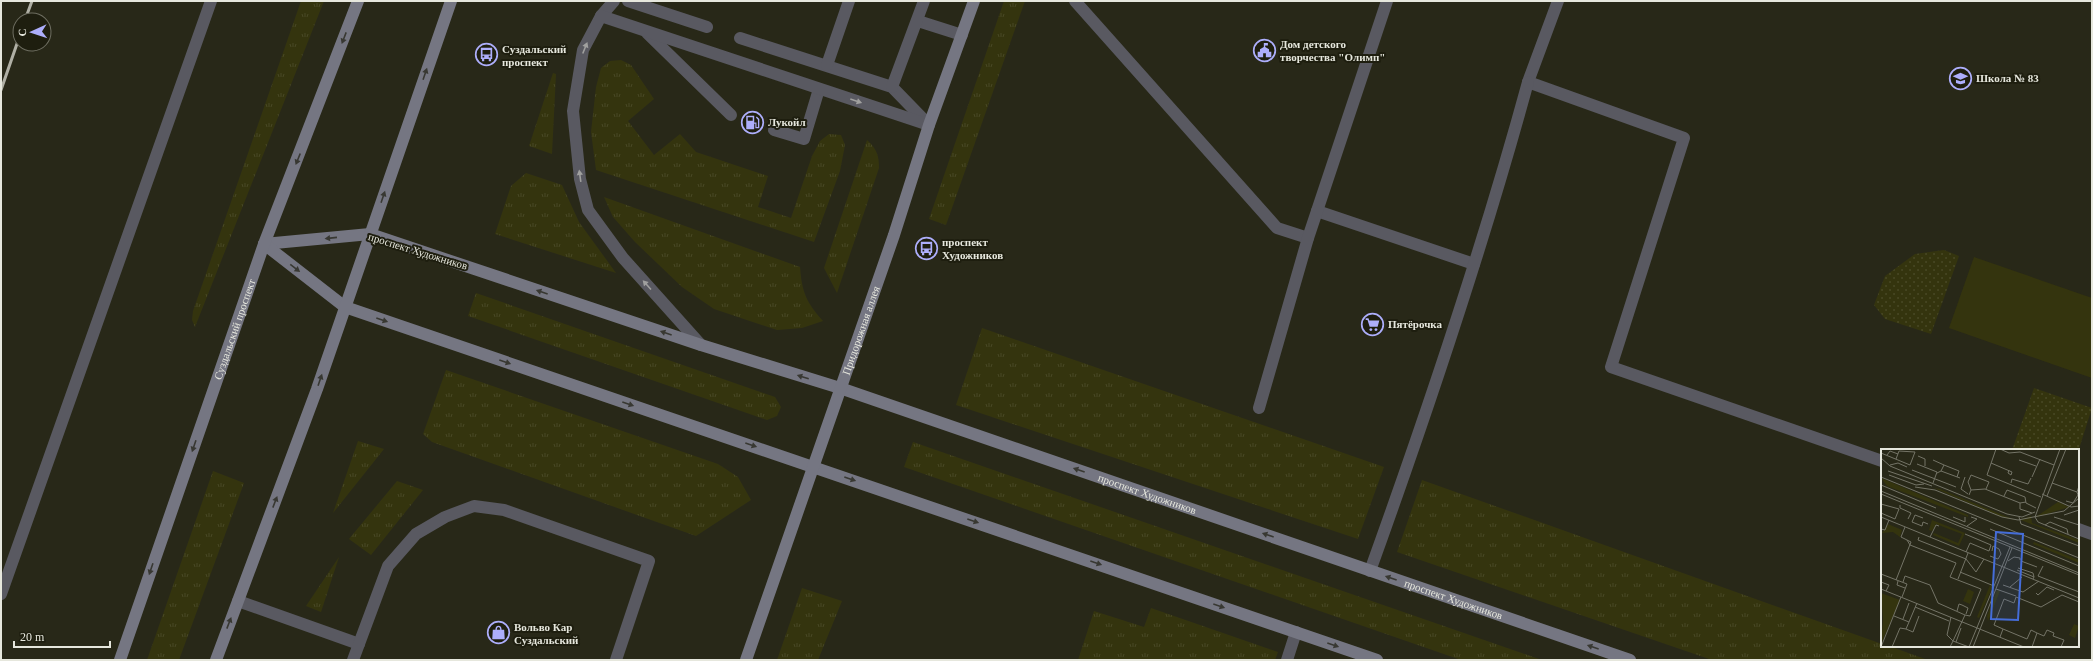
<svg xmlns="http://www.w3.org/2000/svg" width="2093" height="661" font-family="Georgia,serif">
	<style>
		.grass { fill: url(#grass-tufts) }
		.park { fill: url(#park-dots) }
		.pitch { fill: #34340e }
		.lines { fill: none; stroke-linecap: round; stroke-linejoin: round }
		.lane { stroke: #595961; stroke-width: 12 }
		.secondary { stroke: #757682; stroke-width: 12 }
		.rail { stroke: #b0b0a5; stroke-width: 3 }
		.oneway { fill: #383832 }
		.oneway2 { fill: #a0a09f }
		.labels { text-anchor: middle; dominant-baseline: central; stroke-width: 4; stroke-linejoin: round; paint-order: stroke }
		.poi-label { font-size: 11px; font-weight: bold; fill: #e6e7dd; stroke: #1e1e0f; text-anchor: start }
		.street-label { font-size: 11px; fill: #e6e7dd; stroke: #1e1e0f }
		.inset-road { fill: none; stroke: #747467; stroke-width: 1 }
		.view { fill: #456dd9; fill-opacity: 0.15; stroke: #456dd9; stroke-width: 2 }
		.inset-edge { fill: none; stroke: #e6e7dd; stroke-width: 2 }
	</style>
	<defs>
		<pattern id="grass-tufts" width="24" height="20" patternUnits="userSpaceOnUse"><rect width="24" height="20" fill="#34340e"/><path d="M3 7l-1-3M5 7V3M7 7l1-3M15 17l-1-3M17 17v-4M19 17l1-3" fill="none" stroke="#484825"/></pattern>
		<pattern id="park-dots" width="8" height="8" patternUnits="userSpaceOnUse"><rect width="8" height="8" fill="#34340e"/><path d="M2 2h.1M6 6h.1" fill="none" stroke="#484825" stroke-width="1.8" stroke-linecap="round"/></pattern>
	</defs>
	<rect width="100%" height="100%" fill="#282818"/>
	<!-- grass -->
	<g class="grass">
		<path d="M301,1H324L195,327L192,320L193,311Z"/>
		<path d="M1004,1H1025L946,225L929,219Z"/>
		<path d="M621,60L631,65L654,99L628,121L654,155L680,134L696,152L768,176L758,207L791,218L812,156L820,141L829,134L841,135L845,145L840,171L814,242L596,170L591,132L596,87L601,68L610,61Z"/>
		<path d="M553,73L556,74L552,154L529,146Z"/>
		<path d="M867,140C877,149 879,156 879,168L837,293L824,268Z"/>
		<path d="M526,173L562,185L579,222L616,273L495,234L511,186Z"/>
		<path d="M604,197L800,267C802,292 806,302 823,321L802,328L777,330L714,309L682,287L635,242L613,217Z"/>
		<path d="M476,293L775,397L781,407L777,416L767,420L468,316Z"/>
		<path d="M982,328L1384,467L1358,539L956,405Z"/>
		<path d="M446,370L718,464L738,477L751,500L696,536L432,442L423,434Z"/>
		<path d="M358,441L384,449L333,513Z"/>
		<path d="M913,442L1542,660H1461L904,467Z"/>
		<path d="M213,471L244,483L179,660H147Z"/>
		<path d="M1422,480L1882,644V646H1889L1928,660H1712L1397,552Z"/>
		<path d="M397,481L423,490L371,555L349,539Z"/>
		<path d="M339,557L321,612L306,606Z"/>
		<path d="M802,588L842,601L818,660H777Z"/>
		<path d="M1151,608L1278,652L1275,660H1078L1094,611L1144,627Z"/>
	</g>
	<!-- park -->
	<g class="park">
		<path d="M1944,250L1959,256L1931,334L1885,319L1874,305L1885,276L1915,254Z"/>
		<path d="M2034,388L2092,408L2078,452V450H2012Z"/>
	</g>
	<!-- pitch -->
	<path class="pitch" d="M1974,257L2092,298V378L1949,328Z"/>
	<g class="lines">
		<!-- lane -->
		<g class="lane">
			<path d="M628,1L707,27"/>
			<path d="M1075,1L1277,228L1308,238"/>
			<path d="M1558,1L1528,82L1684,138L1611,367L1882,461"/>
			<path d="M601,16L614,1"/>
			<path d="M918,21L962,35"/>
			<path d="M647,33L731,115"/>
			<path d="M740,38L892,87L928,124"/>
			<path d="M827,65L849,1"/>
			<path d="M892,87L924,1"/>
			<path d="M774,130L804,139L819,89"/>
			<path d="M1317,211L1474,264"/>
			<path d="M701,345L623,258L588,210L580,179L573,111L583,50L601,16L929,125"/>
			<path d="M1259,408L1308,238L1387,1"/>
			<path d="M2078,529L2092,534"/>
			<path d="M1370,571C1428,410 1483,247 1528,82"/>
			<path d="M1,594L211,1"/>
			<path d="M238,601L359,644"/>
			<path d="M353,660L388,566L416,534L445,517L474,506L504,510L649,561L616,660"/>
			<path d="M1287,660L1296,632"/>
		</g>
		<!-- secondary -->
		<g class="secondary">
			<path id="s1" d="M264,244L370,234L701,345L840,388L1630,660"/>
			<path d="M264,244L345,307L1377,660"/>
			<path id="s2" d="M120,660L264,244L358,1"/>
			<path d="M216,660L317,389L451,1"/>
			<path id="s3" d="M746,660L894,235L929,125L974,1"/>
		</g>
		<!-- rail -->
		<g class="rail">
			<path d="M25,20L32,1"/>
			<path d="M1,90L20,35"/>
		</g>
	</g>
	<!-- one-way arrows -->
	<defs><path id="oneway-solid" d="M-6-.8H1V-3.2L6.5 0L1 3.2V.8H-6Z"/></defs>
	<g class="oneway">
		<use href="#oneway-solid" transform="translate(344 38) rotate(111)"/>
		<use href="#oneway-solid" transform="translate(425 74) rotate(-71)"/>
		<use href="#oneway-solid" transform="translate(298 159) rotate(112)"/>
		<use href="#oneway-solid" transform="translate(383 197) rotate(-71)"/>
		<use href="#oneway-solid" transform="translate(331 238) rotate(174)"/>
		<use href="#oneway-solid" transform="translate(295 268) rotate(38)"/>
		<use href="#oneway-solid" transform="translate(542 292) rotate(-161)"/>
		<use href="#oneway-solid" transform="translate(382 320) rotate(19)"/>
		<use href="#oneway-solid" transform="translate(666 333) rotate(-161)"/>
		<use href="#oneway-solid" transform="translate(505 362) rotate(19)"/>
		<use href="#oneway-solid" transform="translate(803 377) rotate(-163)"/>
		<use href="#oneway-solid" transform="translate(320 380) rotate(-71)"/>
		<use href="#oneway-solid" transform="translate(628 404) rotate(19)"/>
		<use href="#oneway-solid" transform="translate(751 445) rotate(19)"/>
		<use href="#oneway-solid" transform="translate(194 446) rotate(109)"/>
		<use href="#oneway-solid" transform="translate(1079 470) rotate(-161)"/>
		<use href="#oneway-solid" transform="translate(850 479) rotate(19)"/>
		<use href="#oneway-solid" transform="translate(275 502) rotate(-69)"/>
		<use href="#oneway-solid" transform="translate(973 521) rotate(19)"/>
		<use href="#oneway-solid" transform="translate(1268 535) rotate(-161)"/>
		<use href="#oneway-solid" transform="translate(1096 563) rotate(19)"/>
		<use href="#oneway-solid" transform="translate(151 569) rotate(109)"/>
		<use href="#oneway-solid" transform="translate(1391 578) rotate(-161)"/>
		<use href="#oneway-solid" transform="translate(1219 606) rotate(19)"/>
		<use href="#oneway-solid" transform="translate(229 623) rotate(-69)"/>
		<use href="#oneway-solid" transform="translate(1333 645) rotate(19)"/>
		<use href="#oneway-solid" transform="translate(1593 647) rotate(-161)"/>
	</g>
	<g class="oneway2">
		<use href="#oneway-solid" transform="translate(585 48) rotate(-68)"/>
		<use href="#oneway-solid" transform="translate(856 101) rotate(19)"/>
		<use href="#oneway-solid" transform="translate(580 176) rotate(-98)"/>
		<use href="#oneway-solid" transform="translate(647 285) rotate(-132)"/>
	</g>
	<!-- icons -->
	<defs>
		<symbol id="civic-ring" viewBox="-11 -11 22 22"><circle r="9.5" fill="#1e1e0f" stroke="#adaefb" stroke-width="1.5"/><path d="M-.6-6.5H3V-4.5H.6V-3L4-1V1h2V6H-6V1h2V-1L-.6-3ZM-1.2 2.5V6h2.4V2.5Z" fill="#adaefb"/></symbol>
		<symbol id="bus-ring" viewBox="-11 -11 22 22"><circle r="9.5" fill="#1e1e0f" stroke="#adaefb" stroke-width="1.5"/><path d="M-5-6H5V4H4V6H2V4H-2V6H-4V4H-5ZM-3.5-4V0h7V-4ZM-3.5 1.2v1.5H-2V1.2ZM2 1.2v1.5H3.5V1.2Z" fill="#adaefb"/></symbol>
		<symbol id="school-ring" viewBox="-11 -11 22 22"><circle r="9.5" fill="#1e1e0f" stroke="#adaefb" stroke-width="1.5"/><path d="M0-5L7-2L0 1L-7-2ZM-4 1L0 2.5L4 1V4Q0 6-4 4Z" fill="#adaefb"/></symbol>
		<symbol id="fuel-ring" viewBox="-11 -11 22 22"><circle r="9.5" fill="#1e1e0f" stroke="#adaefb" stroke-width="1.5"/><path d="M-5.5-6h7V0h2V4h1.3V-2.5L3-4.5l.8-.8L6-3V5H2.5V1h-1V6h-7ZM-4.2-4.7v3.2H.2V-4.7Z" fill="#adaefb"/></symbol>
		<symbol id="supermarket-ring" viewBox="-11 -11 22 22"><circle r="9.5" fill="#1e1e0f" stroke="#adaefb" stroke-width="1.5"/><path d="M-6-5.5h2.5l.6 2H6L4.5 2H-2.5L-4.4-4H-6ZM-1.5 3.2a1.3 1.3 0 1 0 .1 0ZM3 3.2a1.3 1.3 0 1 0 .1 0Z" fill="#adaefb"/></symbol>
		<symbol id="shop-ring" viewBox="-11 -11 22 22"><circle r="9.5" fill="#1e1e0f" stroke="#adaefb" stroke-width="1.5"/><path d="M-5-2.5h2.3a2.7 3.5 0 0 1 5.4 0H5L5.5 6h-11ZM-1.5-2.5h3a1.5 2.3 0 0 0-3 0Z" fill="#adaefb"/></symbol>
	</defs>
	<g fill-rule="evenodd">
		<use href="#civic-ring" x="1252" y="38" width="25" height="25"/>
		<use href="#bus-ring" x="474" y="42" width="25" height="25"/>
		<use href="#school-ring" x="1948" y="66" width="25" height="25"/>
		<use href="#fuel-ring" x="740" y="110" width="25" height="25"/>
		<use href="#bus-ring" x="914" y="236" width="25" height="25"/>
		<use href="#supermarket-ring" x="1360" y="312" width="25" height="25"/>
		<use href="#shop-ring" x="486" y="620" width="25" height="25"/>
	</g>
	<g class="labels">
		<!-- poi labels -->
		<g class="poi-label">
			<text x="1280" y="44">Дом детского<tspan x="1280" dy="13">творчества "Олимп"</tspan></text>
			<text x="502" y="49">Суздальский<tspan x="502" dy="13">проспект</tspan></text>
			<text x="1976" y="78">Школа № 83</text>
			<text x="768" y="122">Лукойл</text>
			<text x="942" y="242">проспект<tspan x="942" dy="13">Художников</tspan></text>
			<text x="1388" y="324">Пятёрочка</text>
			<text x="514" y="627">Вольво Кар<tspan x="514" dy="13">Суздальский</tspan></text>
		</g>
		<!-- street labels -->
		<g class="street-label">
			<text transform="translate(418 251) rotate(17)">проспект Художников</text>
			<text stroke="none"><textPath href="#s2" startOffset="350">Суздальский проспект</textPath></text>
			<text stroke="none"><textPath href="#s3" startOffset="349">Придорожная аллея</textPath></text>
			<text stroke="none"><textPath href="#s1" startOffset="926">проспект Художников</textPath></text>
			<text stroke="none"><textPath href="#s1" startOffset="1250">проспект Художников</textPath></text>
		</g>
	</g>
	<!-- overview -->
	<g transform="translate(1881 449)">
		<rect width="198" height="198" fill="#282818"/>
		<path d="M0,29L87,66V68L6,37ZM53,39L59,40L134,71L121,68ZM177,53L188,58L156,68V67ZM51,71L84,84L78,97L52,86L53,84L77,94L81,85L55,75L51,82L48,81ZM153,93L198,111V114L152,95ZM109,136L112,137L98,169L96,168ZM116,141L119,142L107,172L106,167Z" fill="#34340e"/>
		<path d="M150,67L151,74L198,91V94L140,71ZM7,75L21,81L19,88L12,83L1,84Z" fill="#34340e"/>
		<path d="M0,144L19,151L0,195L2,170Z" fill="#34340e"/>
		<path d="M87,140L93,143L89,155L82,152ZM193,175L198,177L194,189L188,186Z" fill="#34340e"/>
		<path class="inset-road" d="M115,0L106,26L160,48M119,0L128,4L139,3L173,16M179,0L154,68L157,73L198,90M0,4L29,16L34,3L18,2L15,10M6,6L9,2L17,5M37,7L44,10V17M0,9L9,17L126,65L141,68L154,63M52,11L63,16M138,11L155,17M110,14L131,23L130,26L127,24L128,21M36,15L56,23L52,34M9,16L17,14L26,18M31,21L75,38M7,22L51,37M60,22L63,16L78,22L76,28M56,24L60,22L79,29M8,26L35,36L43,35M0,28L198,109M84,28L80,40L87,45M151,28L159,10M130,34L131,30L147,35L150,29M171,34L196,43L198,37M0,36L55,59M34,38L54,41L121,68L137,71L183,62L198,49M90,41L104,40L139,54L145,53M0,42L198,124M0,45L198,126M161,45L190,58L198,57M88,46L90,41L87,33L90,26L108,33L105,40M123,47L126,41L144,48L145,54L155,59M166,47L185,0M185,52L192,54L197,46L196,43M139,54V60L151,64M19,56V59L30,64L27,70M0,64L14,70L18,60L0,55M183,66L198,61M0,68L198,149M72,68L84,73V68M138,68L140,75L198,97M173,68L198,76M42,69L34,66L31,73L41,77L42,73L47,75M164,76L169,73L186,80L187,85M86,77L96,70L90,68M0,80L4,81L8,71M109,80L198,117M84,85L110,96L108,102L89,94L85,103M38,88L37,91L85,110L95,123L103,110M49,88L55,76L58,77M109,107L117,110L120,105L118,100L112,97L111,102M127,112L133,108L139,109V111M140,112L156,118M162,117L157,127L198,143M137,119L152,124L153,128M136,121L153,128L152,130M79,123L113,137M0,125L26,135L21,148M77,130L87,104M15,131L30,93L20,88L24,78M17,132L16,136L24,139M0,133L8,136L5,142M22,133L24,127L49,136L57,154L84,166L89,167L100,140L69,128L75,114L29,96L26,91M122,136L142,143L158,132M129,138L141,128M0,140L143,198M115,140L135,147M155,144L157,146L166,138L173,141M34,158L68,172M76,162L78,155L81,156L87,159L85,165M70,168L66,186L72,192L84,166M22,170L28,154M28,173L36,154M25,180L32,183L38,167M122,180L146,190L150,181L156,184M119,188L122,180L113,176L123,150L133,154L135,148L160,158L181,146L198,153M75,193L80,179M0,198L20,148M11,198L19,179L25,180L28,173L13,167M69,198L72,192L88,198M88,198L129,98M92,198L131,99M151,198L156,184L163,187L166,181L173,184L172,187L183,191L180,198"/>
		<path class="view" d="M115,83L142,85L137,171L110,170Z"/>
		<rect width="198" height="198" class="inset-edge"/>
	</g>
	<!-- border -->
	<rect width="2093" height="661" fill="none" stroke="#e6e7dd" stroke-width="4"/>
	<!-- north arrow -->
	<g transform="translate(32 32) rotate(267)"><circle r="19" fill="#1e1e0f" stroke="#6e6e61"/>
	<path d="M0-3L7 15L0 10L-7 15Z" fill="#adaefb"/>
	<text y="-6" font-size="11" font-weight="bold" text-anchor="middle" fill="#e6e7dd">С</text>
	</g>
	<!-- scale -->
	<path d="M14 641v6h96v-6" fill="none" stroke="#e6e7dd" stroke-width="2"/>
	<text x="20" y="641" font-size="12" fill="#e6e7dd" stroke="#1e1e0f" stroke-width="3" paint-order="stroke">20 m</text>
</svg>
